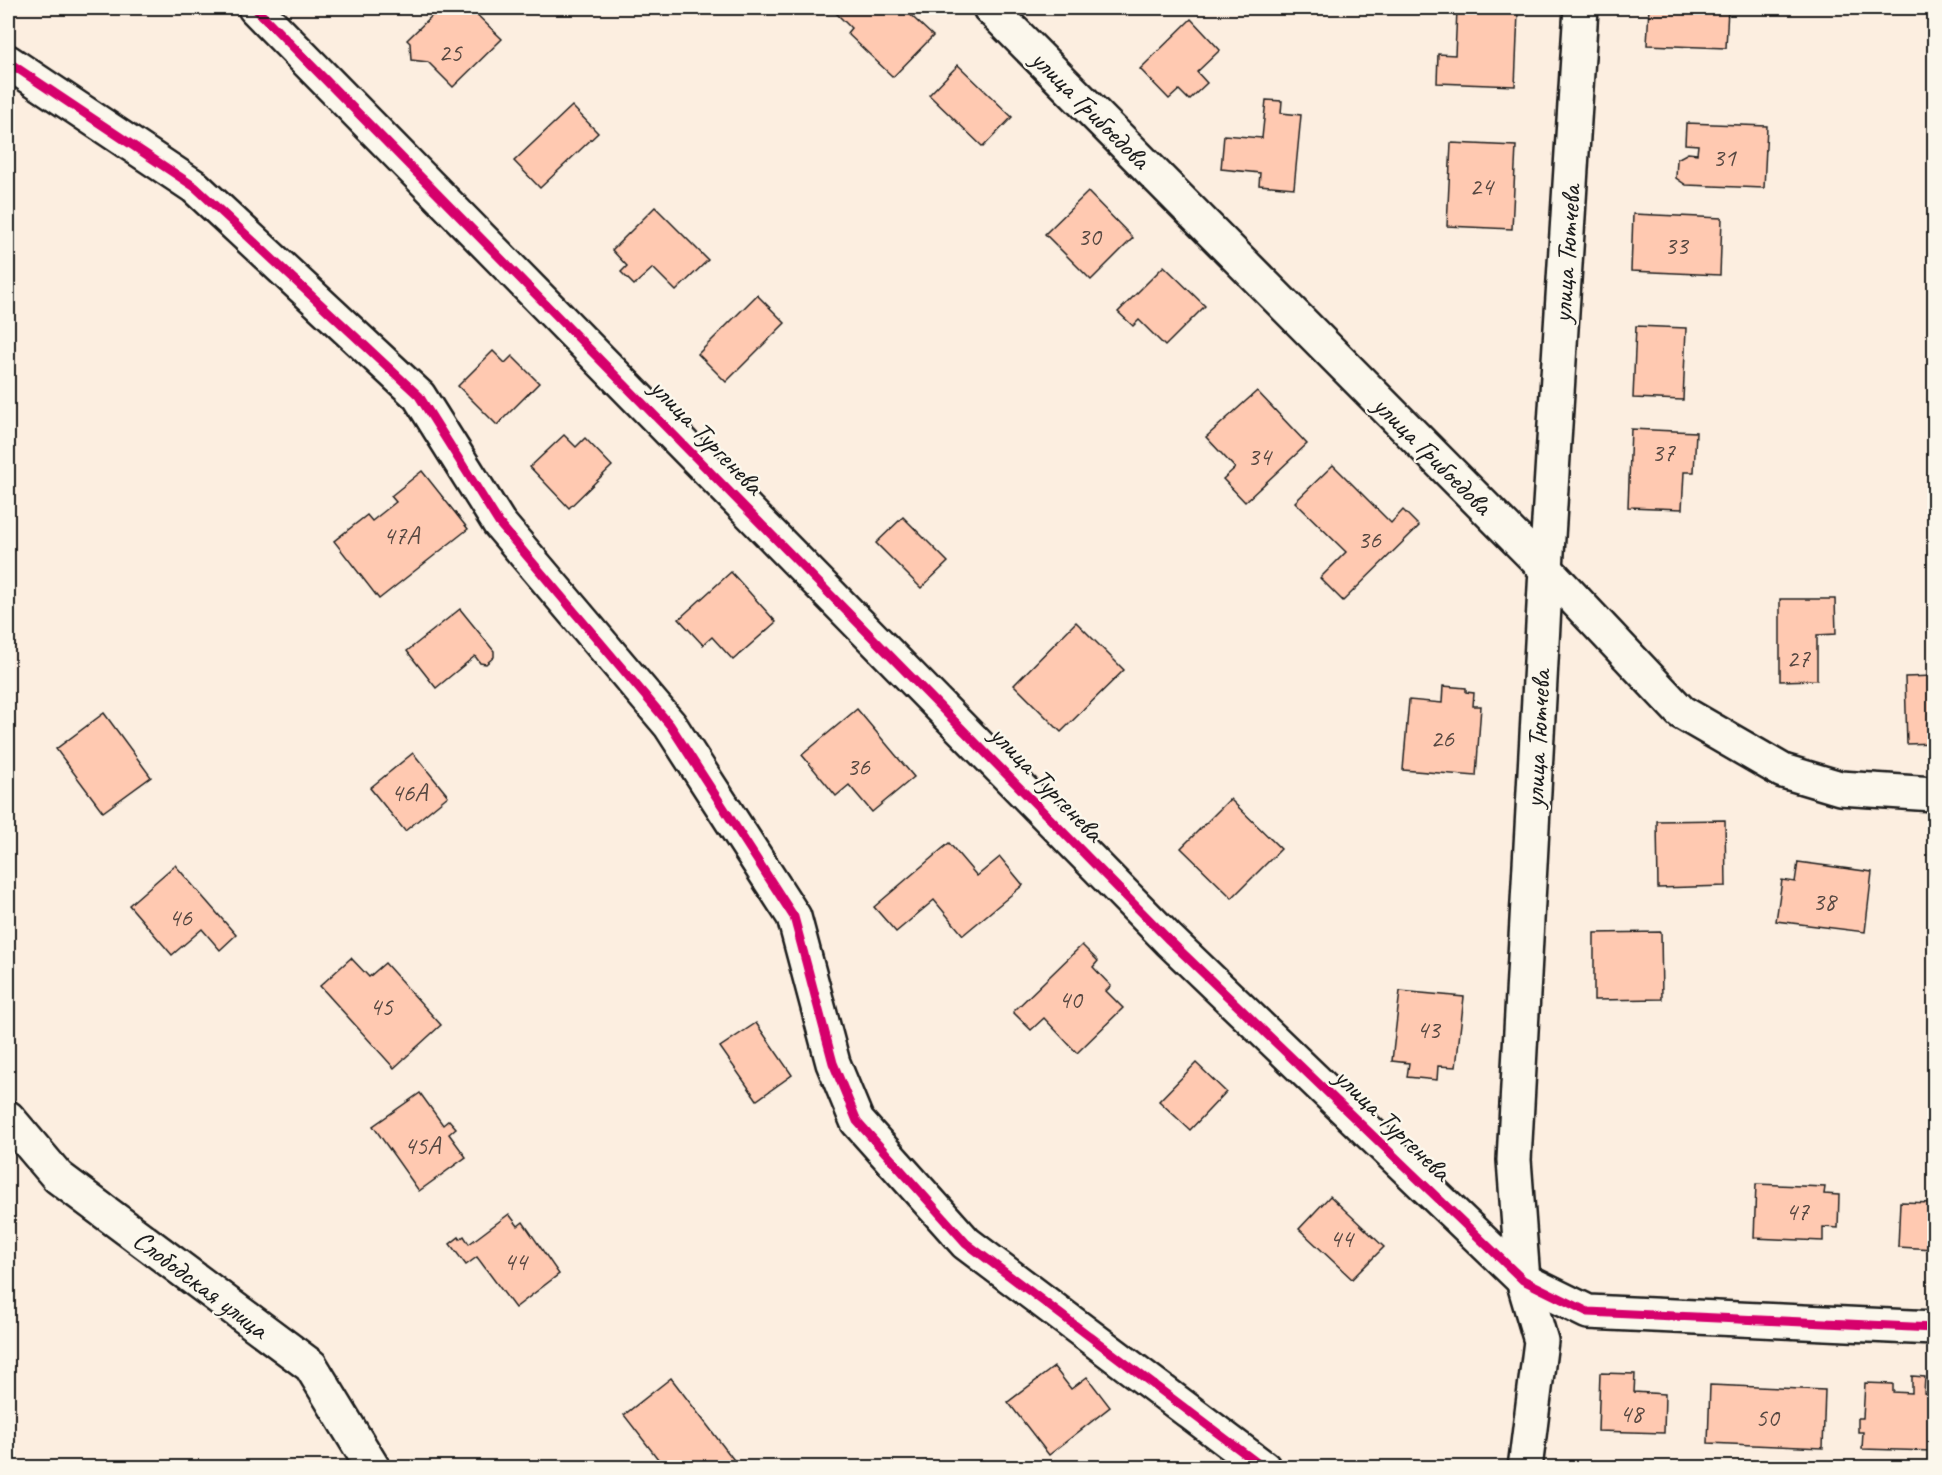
<svg xmlns="http://www.w3.org/2000/svg" width="1942" height="1475" font-family="Caveat,sans-serif">
	<style>
		.building { fill: #ffc9b1; stroke: #1c1c1c; stroke-width: 1.5 }
		.lines { fill: none; stroke-linecap: round; stroke-linejoin: round }
		.minor-casing { stroke: #1c1c1c; stroke-width: 38 }
		.minor { stroke: #fbf7ec; stroke-width: 33 }
		.cycleway-casing { stroke: #fbf7ec; stroke-width: 13 }
		.cycleway { stroke: #d6006c; stroke-width: 9 }
		.labels { text-anchor: middle; dominant-baseline: central; stroke-width: 5; stroke-linejoin: round; paint-order: stroke }
		.number-label { font-size: 26px; fill: #554741 }
		.street-label { font-size: 28px; fill: #1c1c1c; stroke: #fbf7ec }
	</style>
	<rect width="100%" height="100%" fill="#fceee0"/>
	<filter id="ink" filterUnits="userSpaceOnUse"><feTurbulence type="fractalNoise" baseFrequency=".0167" numOctaves="2"/><feDisplacementMap in="SourceGraphic" scale="12" xChannelSelector="R" yChannelSelector="G"/><feConvolveMatrix kernelMatrix="1 2 1 2 8 2 1 2 1" color-interpolation-filters="sRGB"/></filter>
	<g filter="url(#ink)">
		<!-- building -->
		<g class="building">
			<path d="M440,8H470L502,39L453,87L428,62L411,60L410,43L407,40Z"/>
			<path d="M831,8H903L933,36L893,77L847,33L851,28Z"/>
			<path d="M1649,8H1728L1726,48L1647,45Z"/>
			<path d="M1457,10L1518,12L1515,86L1437,83L1438,54L1455,55Z"/>
			<path d="M1191,19L1220,50L1197,72L1207,83L1189,100L1179,90L1169,99L1140,69Z"/>
			<path d="M958,65L1012,117L983,147L929,95Z"/>
			<path d="M1266,100L1282,101L1281,113L1301,115L1294,188L1259,185L1260,173L1221,169L1224,135L1262,138Z"/>
			<path d="M572,106L598,133L540,188L514,161Z"/>
			<path d="M1686,123L1767,126L1764,188L1686,185L1676,178L1677,159L1688,153L1697,154L1698,145L1685,144Z"/>
			<path d="M1451,143L1516,146L1512,229L1447,226Z"/>
			<path d="M1088,192L1133,238L1091,280L1045,234Z"/>
			<path d="M655,207L708,260L676,291L653,268L634,285L621,272L627,266L612,250Z"/>
			<path d="M1633,214L1722,218L1720,275L1631,271Z"/>
			<path d="M1164,266L1205,306L1165,346L1139,320L1133,326L1118,312Z"/>
			<path d="M757,295L785,323L726,382L698,354Z"/>
			<path d="M1636,326L1686,328L1683,400L1633,398Z"/>
			<path d="M493,351L505,363L512,356L539,383L497,425L458,386Z"/>
			<path d="M1257,391L1307,444L1245,502L1223,479L1235,468L1206,437Z"/>
			<path d="M1631,429L1696,432L1694,472H1684L1682,509L1628,507Z"/>
			<path d="M564,435L576,447L585,438L612,466L569,508L530,467Z"/>
			<path d="M1333,465L1391,523L1403,510L1419,526L1343,601L1320,578L1346,552L1295,502Z"/>
			<path d="M422,471L468,529L379,599L334,541L367,515L372,521L396,502L391,496Z"/>
			<path d="M903,517L948,562L921,588L876,543Z"/>
			<path d="M731,572L776,622L733,660L712,637L703,645L679,619Z"/>
			<path d="M1780,599H1835L1836,634L1817,635V680L1780,681Z"/>
			<path d="M460,609L494,651V657L486,664L480,663L475,656L436,688L407,651Z"/>
			<path d="M1076,622L1124,670L1061,732L1014,685Z"/>
			<path d="M1934,676V743L1907,744L1905,677Z"/>
			<path d="M1443,686L1466,688V692L1474,693L1473,706H1481L1476,776L1403,770L1409,700L1442,703Z"/>
			<path d="M857,709L914,777L872,812L849,785L836,796L802,755Z"/>
			<path d="M104,713L151,777L103,812L56,749Z"/>
			<path d="M413,753L448,796L405,831L370,788Z"/>
			<path d="M1230,799L1281,849L1232,898L1181,848Z"/>
			<path d="M1725,820L1726,886L1658,888L1657,821Z"/>
			<path d="M949,843L977,876L1000,857L1023,885L963,935L934,900L896,932L874,907Z"/>
			<path d="M1798,862L1872,872L1865,932L1776,921L1782,880L1795,882Z"/>
			<path d="M175,865L236,935L220,950L202,929L172,955L129,905Z"/>
			<path d="M1661,932L1662,999L1594,1000V933Z"/>
			<path d="M1082,945L1098,961L1093,967L1111,986L1106,991L1123,1008L1077,1053L1044,1018L1031,1030L1013,1012Z"/>
			<path d="M351,958L369,977L385,963L441,1025L394,1068L320,986Z"/>
			<path d="M1400,991L1464,997L1456,1067L1438,1066L1437,1080L1407,1077L1409,1063L1392,1061Z"/>
			<path d="M756,1023L792,1075L757,1100L720,1047Z"/>
			<path d="M1196,1063L1226,1092L1190,1130L1159,1101Z"/>
			<path d="M420,1093L443,1125L449,1120L456,1128L449,1134L466,1157L419,1191L373,1126Z"/>
			<path d="M1756,1184L1825,1187L1824,1194L1839,1195L1838,1228L1823,1227V1241L1754,1238Z"/>
			<path d="M1330,1196L1384,1247L1352,1279L1299,1229Z"/>
			<path d="M1900,1202L1934,1203V1249L1898,1247Z"/>
			<path d="M509,1214L518,1226L523,1222L559,1274L515,1308L477,1257L466,1265L450,1244L459,1237L460,1239L464,1236L469,1244Z"/>
			<path d="M1054,1367L1071,1389L1087,1377L1110,1407L1049,1455L1008,1402Z"/>
			<path d="M1600,1373L1635,1374L1634,1392L1665,1394L1664,1433L1598,1431Z"/>
			<path d="M1912,1376L1925,1377L1924,1393L1934,1394V1451L1862,1449L1863,1432H1858V1418H1863L1865,1383L1893,1384V1392L1912,1393Z"/>
			<path d="M671,1378L740,1468H665L624,1415Z"/>
			<path d="M1710,1385L1825,1390L1823,1448L1708,1443Z"/>
		</g>
		<g class="lines">
			<defs>
				<g id="minor">
					<path d="M255,8L1169,940L1523,1280L1588,1312L1934,1328"/>
					<path d="M990,8L1546,569L1681,712L1783,771L1840,788L1934,794"/>
					<path d="M8,62L195,187L419,396L499,523L670,725L794,917L833,1063L857,1121L966,1243L1264,1468"/>
					<path d="M8,1118L58,1177L311,1366L373,1468"/>
					<path d="M1525,1468L1541,1341L1523,1280L1514,1160L1546,569L1581,8"/>
				</g>
			</defs>
			<!-- minor casing -->
			<use href="#minor" class="minor-casing"/>
			<!-- minor -->
			<use href="#minor" class="minor"/>
			<defs>
				<g id="cycleway">
					<path d="M255,8L1169,940L1523,1280L1588,1312L1934,1328"/>
					<path d="M8,62L195,187L419,396L499,523L670,725L794,917L833,1063L857,1121L966,1243L1264,1468"/>
				</g>
			</defs>
			<!-- cycleway casing -->
			<use href="#cycleway" class="cycleway-casing"/>
			<!-- cycleway -->
			<use href="#cycleway" class="cycleway"/>
		</g>
	</g>
	<g class="labels">
		<!-- number labels -->
		<g class="number-label">
			<text x="450" y="52">25</text>
			<text x="1724" y="157">31</text>
			<text x="1481" y="186">24</text>
			<text x="1089" y="236">30</text>
			<text x="1676" y="245">33</text>
			<text x="1663" y="452">37</text>
			<text x="1259" y="456">34</text>
			<text x="401" y="535">47А</text>
			<text x="1369" y="539">36</text>
			<text x="1798" y="658">27</text>
			<text x="1442" y="738">26</text>
			<text x="858" y="766">36</text>
			<text x="409" y="792">46А</text>
			<text x="1824" y="901">38</text>
			<text x="180" y="917">46</text>
			<text x="1070" y="999">40</text>
			<text x="381" y="1006">45</text>
			<text x="1428" y="1029">43</text>
			<text x="422" y="1145">45А</text>
			<text x="1797" y="1211">47</text>
			<text x="1341" y="1238">44</text>
			<text x="515" y="1261">44</text>
			<text x="1631" y="1413">48</text>
			<text x="1767" y="1417">50</text>
		</g>
		<!-- street labels -->
		<g class="street-label">
			<text transform="translate(1091 109) rotate(45)">улица Грибоедова</text>
			<text transform="translate(1566 254) rotate(-86)">улица Тютчева</text>
			<text transform="translate(707 436) rotate(46)">улица Тургенева</text>
			<text transform="translate(1433 455) rotate(45)">улица Грибоедова</text>
			<text transform="translate(1537 739) rotate(-87)">улица Тютчева</text>
			<text transform="translate(1047 783) rotate(46)">улица Тургенева</text>
			<text transform="translate(1393 1124) rotate(44)">улица Тургенева</text>
			<text transform="translate(201 1284) rotate(37)">Слободская улица</text>
		</g>
	</g>
	<!-- margin -->
	<rect width="1942" height="1475" fill="none" stroke="#fbf7ec" stroke-width="30"/>
	<rect x="15" y="15" width="1912" height="1445" fill="none" stroke="#1c1c1c" stroke-width="2" filter="url(#ink)"/>
</svg>
